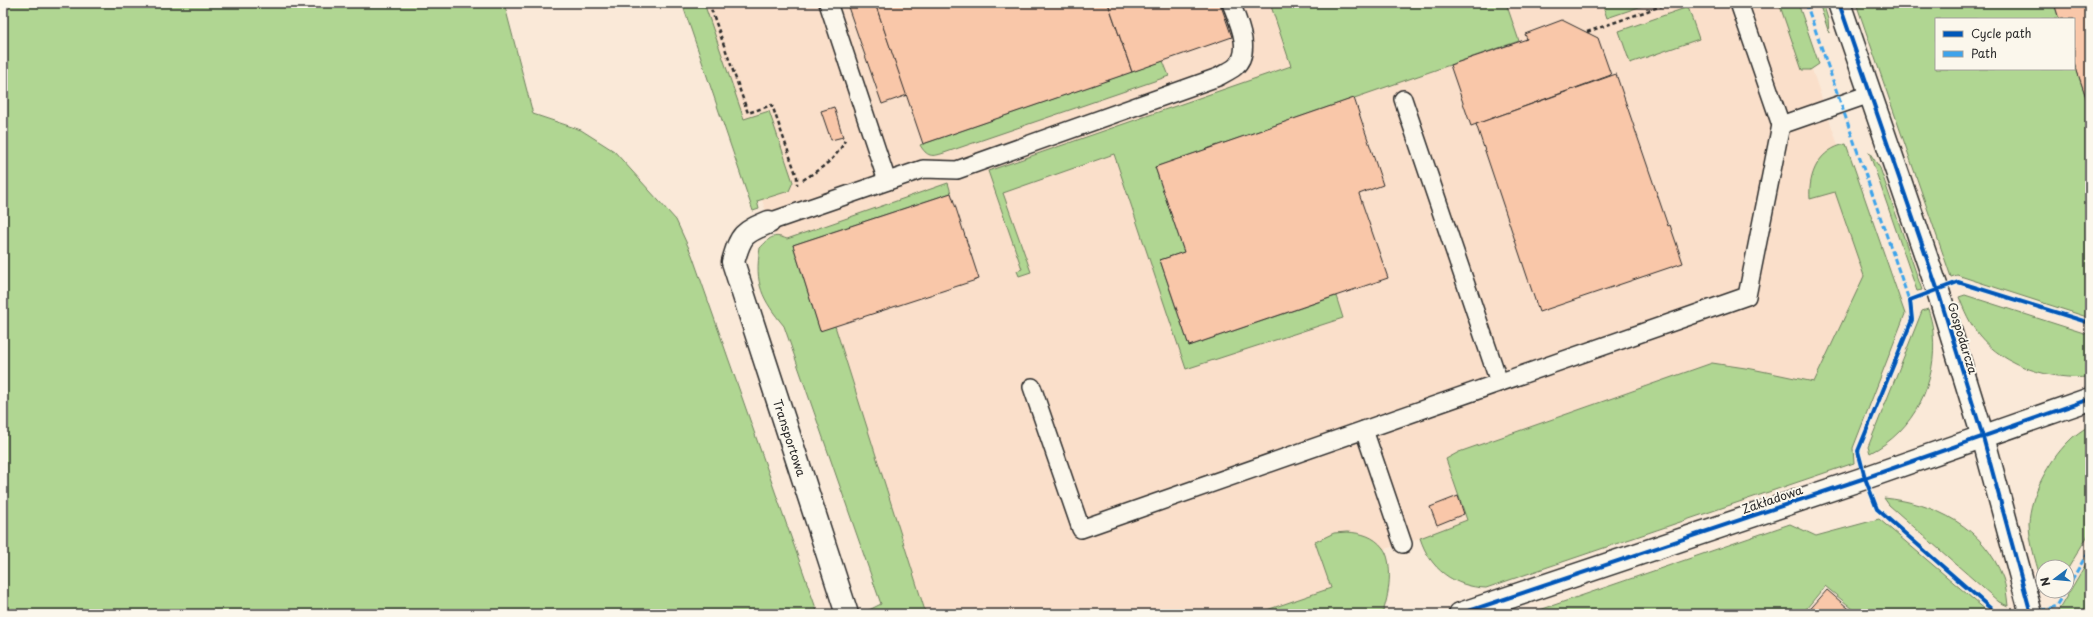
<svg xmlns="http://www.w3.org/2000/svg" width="2093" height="617" font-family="'Playpen Sans',sans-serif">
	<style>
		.built { fill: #fadfca }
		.green { fill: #b0d692; stroke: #6e805e }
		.building { fill: #f9c7a9; stroke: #2b2b2b }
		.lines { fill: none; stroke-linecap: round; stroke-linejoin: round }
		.lane-casing { stroke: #2b2b2b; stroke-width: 20 }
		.street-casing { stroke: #2b2b2b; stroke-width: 25 }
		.path { stroke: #2b2b2b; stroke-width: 2.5; stroke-dasharray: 4 3; stroke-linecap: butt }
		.lane { stroke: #fbf7ec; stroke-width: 17 }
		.street { stroke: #fbf7ec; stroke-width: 22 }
		.quiet { stroke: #3ea3eb; stroke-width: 3; stroke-dasharray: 6 3; stroke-linecap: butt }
		.cycleway-casing { stroke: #fbf7ec; stroke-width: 6 }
		.cycleway { stroke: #0057b8; stroke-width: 4 }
		.labels { text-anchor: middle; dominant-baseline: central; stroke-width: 4; stroke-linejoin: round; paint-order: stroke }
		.street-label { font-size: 12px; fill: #2b2b2b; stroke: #fbf7ec }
	</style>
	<rect width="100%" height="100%" fill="#fae9d8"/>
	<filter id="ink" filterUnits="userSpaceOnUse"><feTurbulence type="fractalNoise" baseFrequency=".025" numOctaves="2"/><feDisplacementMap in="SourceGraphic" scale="8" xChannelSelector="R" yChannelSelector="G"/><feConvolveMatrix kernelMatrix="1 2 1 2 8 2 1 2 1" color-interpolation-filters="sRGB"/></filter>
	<g filter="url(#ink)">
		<!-- built -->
		<path class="built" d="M693,3H1789L1884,278L1804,443L1452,564L1420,538L1382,550L1309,614H902L779,249Z"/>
		<!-- green -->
		<g class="green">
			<path d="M3,3H504L533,114L581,130L614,151L676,220L692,255L818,614H3Z"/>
			<path d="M682,3H704L744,119L769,111L793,182L789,191L757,201L759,209L753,211Z"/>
			<path d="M1270,3H1506L1519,41L1155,167L1184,252L1160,260L1189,346L1336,296L1343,318L1186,369L1114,154L1003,193L1031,272L1019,276L1017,271L1022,269L988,171L1291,66Z"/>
			<path d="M1602,3H1651L1607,18Z"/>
			<path d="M1779,3H1798L1819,64L1810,70H1802Z"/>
			<path d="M1819,3H1823L1828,19L1829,33Z"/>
			<path d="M1856,3H2054L2059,19H1936V69H2074V62L2090,109V318L1957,275L1951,277Z"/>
			<path d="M1688,7L1699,39L1630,63L1619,31Z"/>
			<path d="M1163,61L1169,76L944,153C932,157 927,157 920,145Z"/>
			<path d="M1846,144L1905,314L1853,448L1854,463L1486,588C1454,587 1430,569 1420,538L1467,520L1446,459L1459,452L1712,363L1752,369L1814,382L1864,276L1835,192L1810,199C1808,174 1819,149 1846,144Z"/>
			<path d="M1869,152L1880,168L1922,290L1917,291Z"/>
			<path d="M948,183L951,193L793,245L820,330L835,326L926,614H868L867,611L881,604L784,326C762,299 754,284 760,248C770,238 772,233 787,239Z"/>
			<path d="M1965,295L2090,335V377C2050,380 2005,367 1979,335C1970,324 1964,310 1959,297Z"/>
			<path d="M1928,309C1930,316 1933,325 1933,333C1938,382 1914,431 1870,453L1868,447L1922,311Z"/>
			<path d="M2090,425V532L2067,570V567H2043V588C2038,567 2029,544 2029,523C2030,495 2049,461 2068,442C2074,435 2083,430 2090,425Z"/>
			<path d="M1884,498C1935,503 1984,527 2003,578C2006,586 2007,597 2008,606L1999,602L1889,505Z"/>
			<path d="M1879,519L1987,611L1988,614H1859L1825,586L1802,614H1528L1790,524L1816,536Z"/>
			<path d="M1347,532C1361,533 1374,536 1383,548C1394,562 1389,598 1382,614H1255L1331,588L1315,542L1334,533Z"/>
			<path d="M2090,557V614H2053L2058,611Z"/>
		</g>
		<!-- building -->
		<g class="building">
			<path d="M850,3H875L907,95L882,104L847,4Z"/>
			<path d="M875,3H1108L1132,72L923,144Z"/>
			<path d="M1108,3H1220L1232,37L1132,72Z"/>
			<path d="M2054,3H2090V109L2074,62V19H2059Z"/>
			<path d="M1562,20L1598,38L1611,75L1471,126L1450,65L1527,39L1525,34Z"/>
			<path d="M1616,74L1668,226L1670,225L1683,263L1539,312L1476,124Z"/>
			<path d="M1354,98L1383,185L1359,194L1388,278L1189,346L1160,260L1184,252L1155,167Z"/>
			<path d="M834,107L843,137L831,140L821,111Z"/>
			<path d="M951,193L979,279L820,331L793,245Z"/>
			<path d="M1458,496L1464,514L1437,525L1430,507Z"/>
			<path d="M1827,590L1855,614H1806Z"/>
		</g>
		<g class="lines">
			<defs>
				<g id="lane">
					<path d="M828,3L887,181"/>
					<path d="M1739,3L1781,125L1870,94"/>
					<path d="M1403,99L1499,382"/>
					<path d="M769,222L923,169L957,170L1218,77C1223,74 1230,71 1235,67C1253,52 1238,21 1231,3"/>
					<path d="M1032,387L1081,529L1747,296L1781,125"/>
					<path d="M1364,430L1403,544"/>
				</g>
				<g id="street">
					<path d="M1839,3L1938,291L1983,437L2031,614"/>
					<path id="s1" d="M769,222C743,233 741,234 733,262L847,614"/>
					<path d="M1460,614L1865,478L2090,399"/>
				</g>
			</defs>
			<!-- lane casing -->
			<use href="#lane" class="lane-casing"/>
			<!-- street casing -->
			<use href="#street" class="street-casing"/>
			<!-- path -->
			<g class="path">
				<path d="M709,3L748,113L772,105L797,177V185"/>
				<path d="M1587,32L1670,3"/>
				<path d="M803,180C820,169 837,159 845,140"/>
			</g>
			<!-- lane -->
			<use href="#lane" class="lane"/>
			<!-- street -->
			<use href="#street" class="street"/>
			<!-- quiet -->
			<g class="quiet">
				<path d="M1806,3L1910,303"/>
				<path d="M2067,588L2090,549"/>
				<path d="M2032,614L2056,606L2065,591"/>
			</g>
			<defs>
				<g id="cycleway">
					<path d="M1839,3L1938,291L1983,437L2031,614"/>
					<path d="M1460,614L1865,478L2090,399"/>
					<path d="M1997,614L1877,509L1865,478L1858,451L1912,320L1910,300L1958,282L2090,323"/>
				</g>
			</defs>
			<!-- cycleway casing -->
			<use href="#cycleway" class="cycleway-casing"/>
			<!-- cycleway -->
			<use href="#cycleway" class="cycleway"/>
		</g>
	</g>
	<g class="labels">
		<!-- street labels -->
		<g class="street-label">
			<text transform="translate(1963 338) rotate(73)">Gospodarcza</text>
			<text stroke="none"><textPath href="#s1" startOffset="242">Transportowa</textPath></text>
			<text transform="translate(1772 499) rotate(-19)">Zakładowa</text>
		</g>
	</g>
	<!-- margin -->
	<rect width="2093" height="617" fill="none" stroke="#fbf7ec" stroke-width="16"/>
	<rect x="8" y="8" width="2077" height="601" fill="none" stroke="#2b2b2b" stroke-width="1.5" filter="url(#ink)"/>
	<!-- legend -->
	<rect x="1935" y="18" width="140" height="52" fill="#fbf7ec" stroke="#a8a59f"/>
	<rect x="1943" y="31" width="20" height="6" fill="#0057b8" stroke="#a8a59f"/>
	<text x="1971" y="38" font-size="12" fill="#2b2b2b">Cycle path</text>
	<rect x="1943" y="51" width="20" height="6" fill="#3ea3eb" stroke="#a8a59f"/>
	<text x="1971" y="58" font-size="12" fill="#2b2b2b">Path</text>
	<!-- north arrow -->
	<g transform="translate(2055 579) rotate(254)"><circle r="19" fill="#fbf7ec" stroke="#a8a59f"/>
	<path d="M0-3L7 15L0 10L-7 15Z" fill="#1f6fb2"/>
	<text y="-6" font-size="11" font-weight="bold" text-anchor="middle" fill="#2b2b2b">N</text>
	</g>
</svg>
